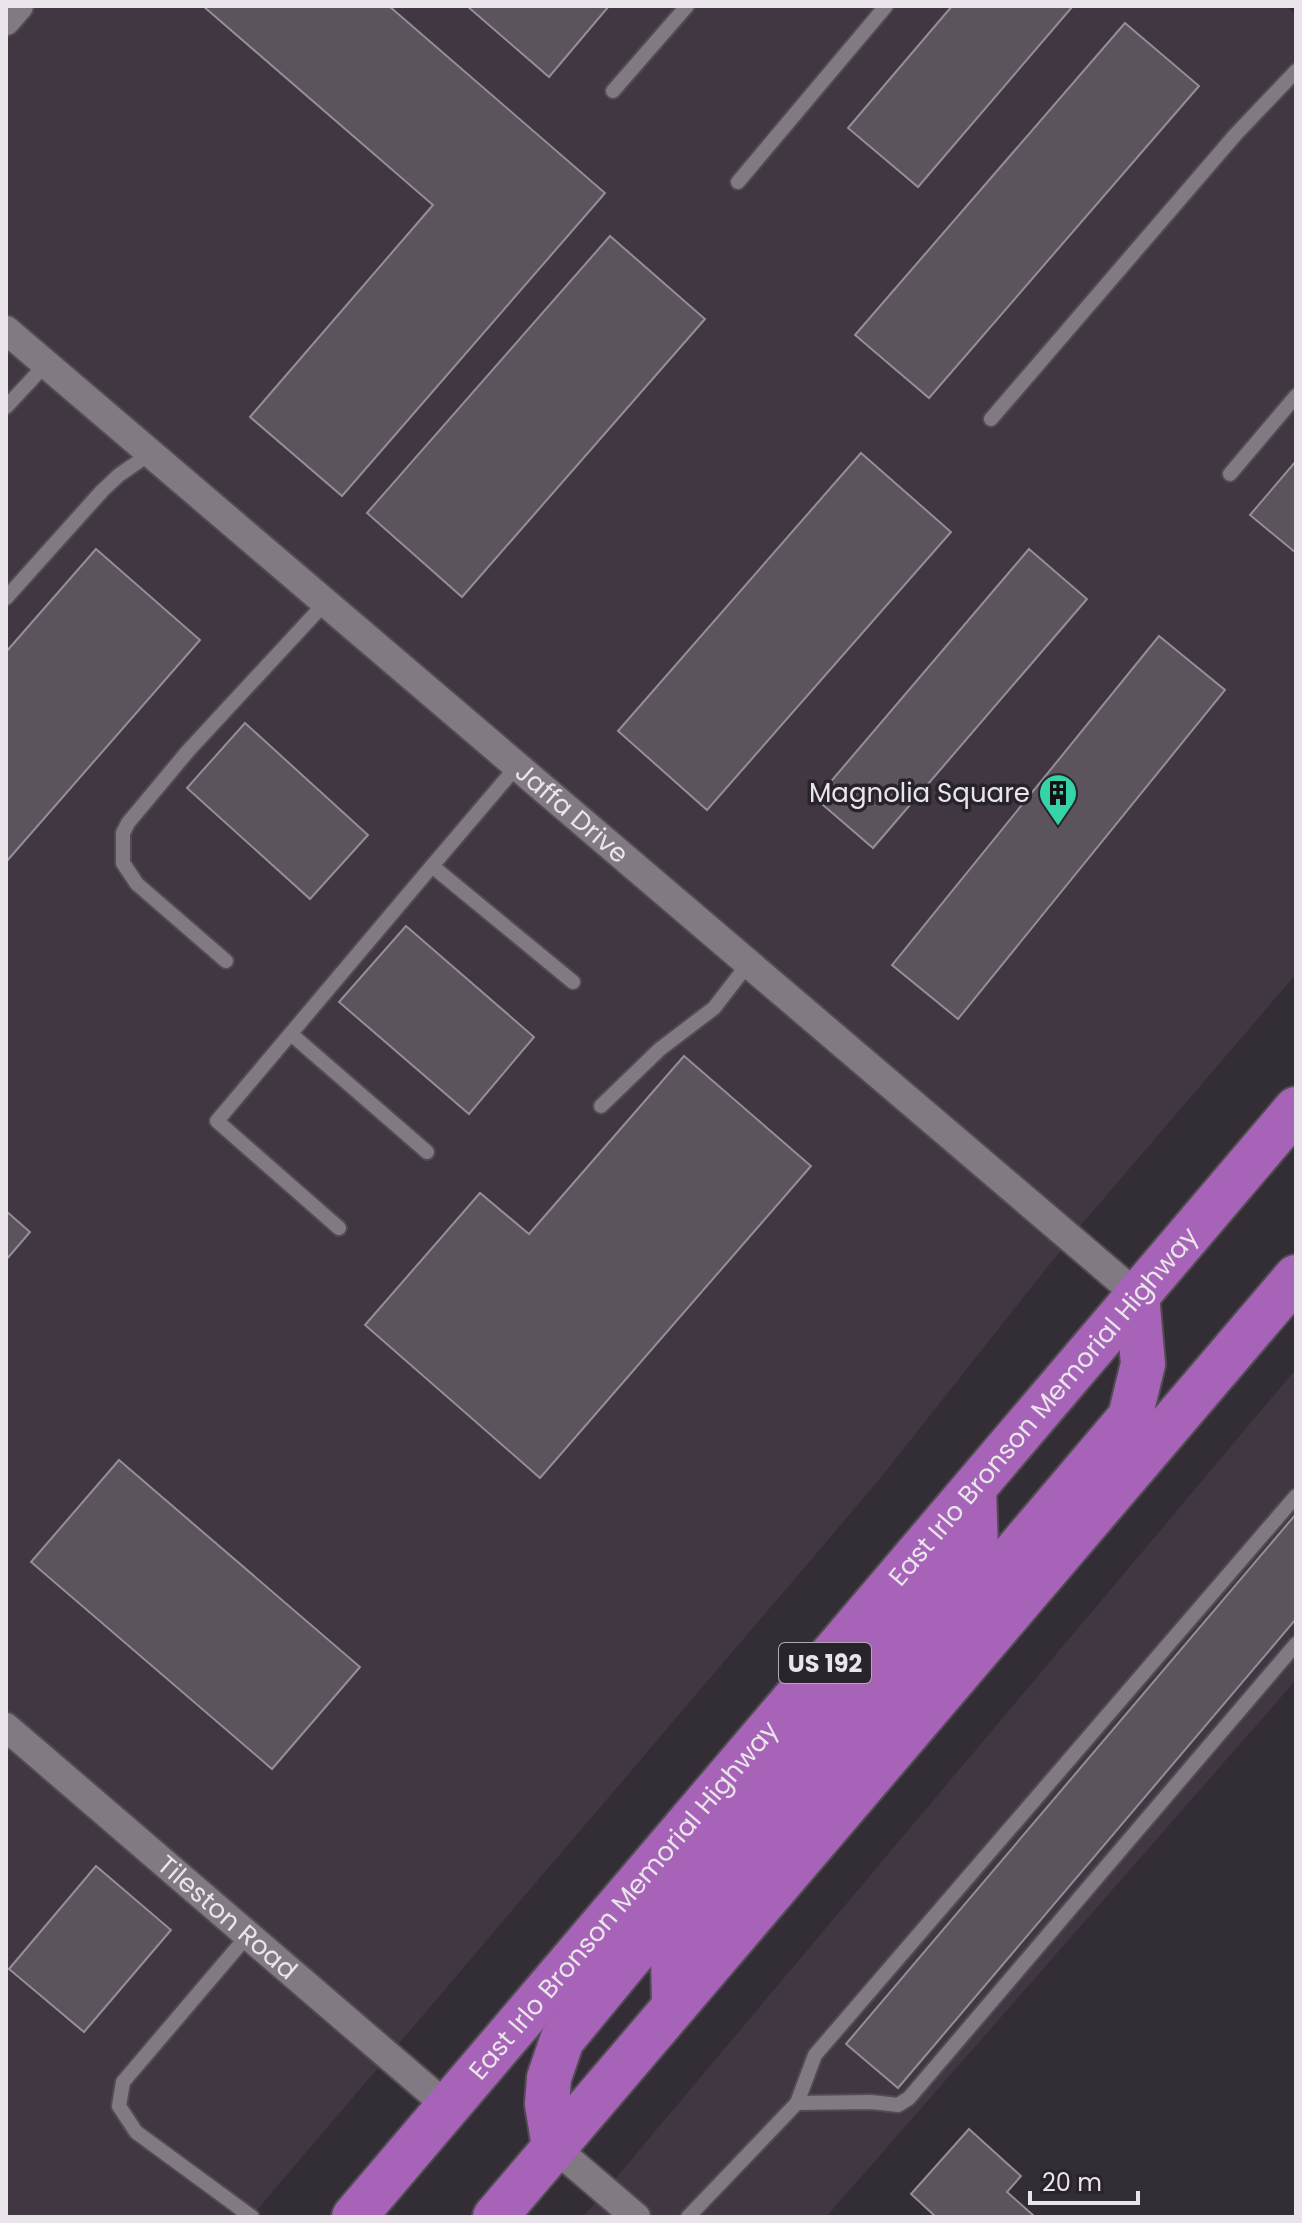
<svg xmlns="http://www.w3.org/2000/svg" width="1302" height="2223" font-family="Poppins,sans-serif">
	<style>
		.built { fill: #403742 }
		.building { fill: #5b545d; stroke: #958d97; stroke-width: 2 }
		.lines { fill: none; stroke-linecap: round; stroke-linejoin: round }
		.service-casing { stroke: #514b52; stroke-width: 18 }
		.minor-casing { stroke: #514b52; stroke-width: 32 }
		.trunk-casing { stroke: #514b52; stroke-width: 48 }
		.service { stroke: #817a83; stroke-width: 14 }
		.minor { stroke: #817a83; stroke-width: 28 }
		.trunk { stroke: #a663b7; stroke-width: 44 }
		.labels { text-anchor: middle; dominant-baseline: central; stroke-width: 7; stroke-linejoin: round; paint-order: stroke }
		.shield { fill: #29232b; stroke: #afabb1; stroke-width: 2 }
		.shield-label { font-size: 24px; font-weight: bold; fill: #e9e5ea }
		.poi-label { font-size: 26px; fill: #e9e5ea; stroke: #29232b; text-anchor: end }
		.street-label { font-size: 26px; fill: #e9e5ea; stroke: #29232b }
	</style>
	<rect width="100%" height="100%" fill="#332d35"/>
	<!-- built -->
	<g class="built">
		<path d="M6,6H1286L1296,15V974L1076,1231L878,1481L251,2217H6Z"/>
		<path d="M1296,1369V1680L826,2217H583Z"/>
	</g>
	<!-- building -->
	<g class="building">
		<path d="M203,6H389L605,193L342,496L250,417L433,205Z"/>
		<path d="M467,6H609L549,77Z"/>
		<path d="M952,6H1073L918,187L848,128Z"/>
		<path d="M1125,23L1199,86L929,398L855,335Z"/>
		<path d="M610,236L705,319L462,597L367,513Z"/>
		<path d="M861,453L951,532L707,810L618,731Z"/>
		<path d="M1296,461V553L1250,515Z"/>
		<path d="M96,549L200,640L6,862V652Z"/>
		<path d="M1029,549L1087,599L873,848L816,799Z"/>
		<path d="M1159,636L1225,690L958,1019L892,965Z"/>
		<path d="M245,723L368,835L310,899L187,788Z"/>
		<path d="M406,926L534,1037L469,1114L339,1002Z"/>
		<path d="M684,1056L811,1166L540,1478L365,1325L480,1193L529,1234Z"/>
		<path d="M6,1211L30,1232L6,1260Z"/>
		<path d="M119,1460L360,1667L272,1769L31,1562Z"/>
		<path d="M1296,1514V1619L898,2088L846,2044Z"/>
		<path d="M96,1866L171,1930L84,2032L9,1969Z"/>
		<path d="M969,2129L1021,2176L1007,2192L1033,2215L1031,2217H936L911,2194Z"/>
	</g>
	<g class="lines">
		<defs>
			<g id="service">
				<path d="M613,91L687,6"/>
				<path d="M738,182L886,6"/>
				<path d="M6,407L46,364"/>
				<path d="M991,419L1236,134L1296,71"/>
				<path d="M1230,474L1296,396"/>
				<path d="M6,598L102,491L119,475L151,453"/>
				<path d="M517,766L432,866L573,982"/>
				<path d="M226,961L137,884L123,863V833L128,823L188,751L325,603"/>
				<path d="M291,1034L427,1152"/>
				<path d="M601,1106L660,1049L714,1008L748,964"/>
				<path d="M339,1228L217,1121L432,866"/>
				<path d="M248,1935L123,2082L119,2106L136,2132L252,2217"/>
				<path d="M797,2103L871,2102L898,2105L909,2098L1296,1644"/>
				<path d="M688,2217L797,2103L815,2055L1296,1496"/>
			</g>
			<g id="minor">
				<path d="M6,21L19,6"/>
				<path id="s1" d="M6,330L1137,1295"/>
				<path id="s2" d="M6,1727L448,2107"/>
				<path d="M554,2147L636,2217"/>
			</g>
			<g id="trunk">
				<path d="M674,2006L673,1956L1130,1417L1143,1364L1137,1295"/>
				<path d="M554,2147L547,2104L549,2078L562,2040L627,1961L976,1551L974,1488"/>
				<path id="s3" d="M354,2217L1296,1109"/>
				<path d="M495,2217L1296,1277"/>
			</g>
		</defs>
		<!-- service casing -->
		<use href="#service" class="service-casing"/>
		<!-- minor casing -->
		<use href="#minor" class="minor-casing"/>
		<!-- trunk casing -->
		<use href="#trunk" class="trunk-casing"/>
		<!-- service -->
		<use href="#service" class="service"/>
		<!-- minor -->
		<use href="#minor" class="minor"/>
		<!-- trunk -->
		<use href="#trunk" class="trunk"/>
	</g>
	<!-- icons -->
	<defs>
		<symbol id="building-pin" viewBox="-11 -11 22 30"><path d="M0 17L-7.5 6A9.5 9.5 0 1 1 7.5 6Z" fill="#34d4a8" stroke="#29232b"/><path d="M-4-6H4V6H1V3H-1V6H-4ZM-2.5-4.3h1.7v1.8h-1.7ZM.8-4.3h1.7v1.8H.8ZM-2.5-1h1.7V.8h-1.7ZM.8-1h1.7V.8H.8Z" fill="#111"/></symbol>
	</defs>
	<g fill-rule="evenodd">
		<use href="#building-pin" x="1036" y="771" width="44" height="60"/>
	</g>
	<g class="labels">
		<!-- shield labels -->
		<rect class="shield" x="779" y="1643" width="92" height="40" rx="6"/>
		<g class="shield-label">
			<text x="825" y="1663">US 192</text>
		</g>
		<!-- poi labels -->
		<g class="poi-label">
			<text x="1030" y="793">Magnolia Square</text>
		</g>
		<!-- street labels -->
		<g class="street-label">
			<text stroke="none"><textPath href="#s1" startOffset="744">Jaffa Drive</textPath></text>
			<text stroke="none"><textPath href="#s3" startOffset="1064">East Irlo Bronson Memorial Highway</textPath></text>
			<text stroke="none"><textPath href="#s3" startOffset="416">East Irlo Bronson Memorial Highway</textPath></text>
			<text stroke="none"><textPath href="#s2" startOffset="292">Tileston Road</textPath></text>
		</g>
	</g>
	<!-- border -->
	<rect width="1302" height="2223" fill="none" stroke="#e9e5ea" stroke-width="16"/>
	<!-- scale -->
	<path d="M1030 2191v12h108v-12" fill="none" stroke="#e9e5ea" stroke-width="4"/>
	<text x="1042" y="2191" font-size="24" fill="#e9e5ea" stroke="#29232b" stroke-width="6" paint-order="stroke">20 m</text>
</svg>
